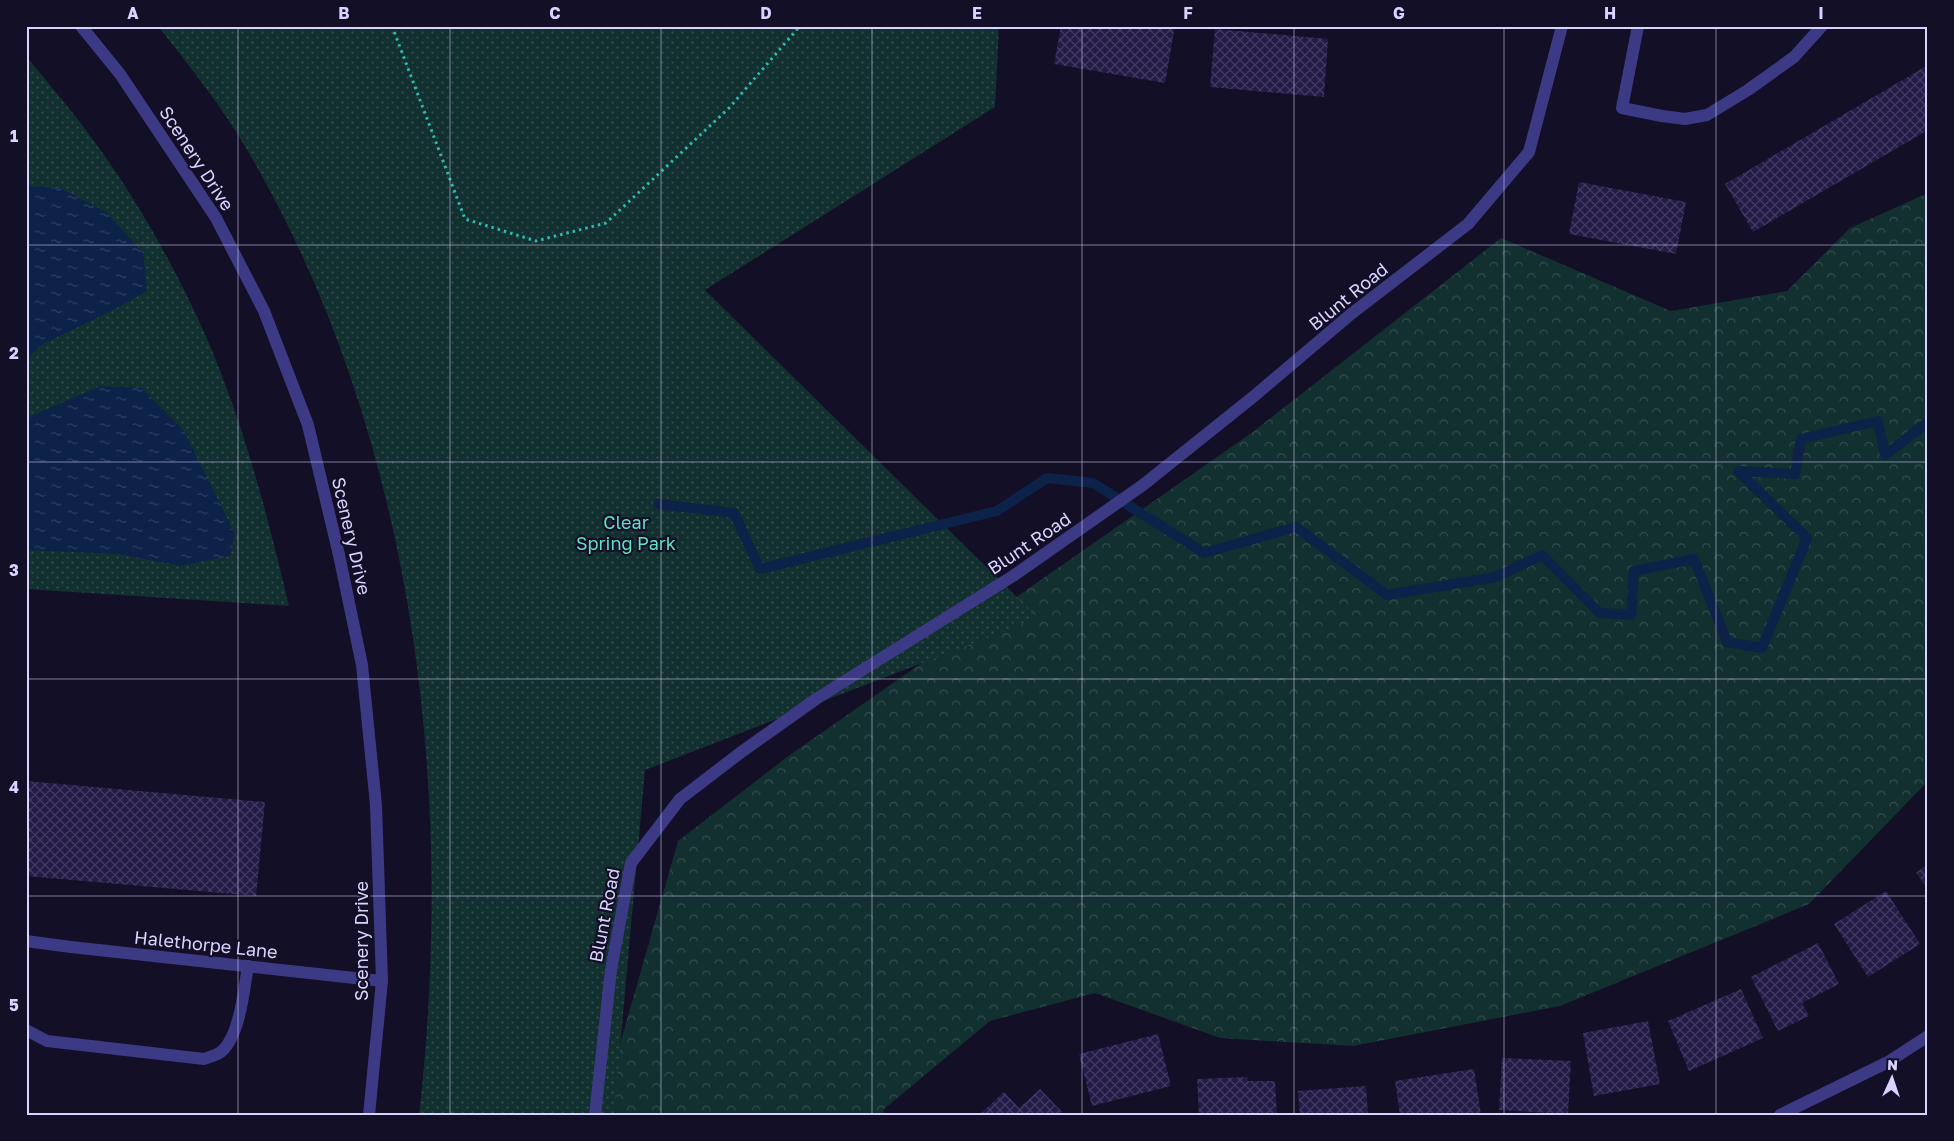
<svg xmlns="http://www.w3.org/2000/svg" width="1954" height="1141" font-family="'Golos Text',sans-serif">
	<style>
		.forest { fill: url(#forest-crowns) }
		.park { fill: url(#park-dots) }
		.water { fill: url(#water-ripples) }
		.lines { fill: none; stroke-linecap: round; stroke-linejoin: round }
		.stream { stroke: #0c2248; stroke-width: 10 }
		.building { fill: url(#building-cross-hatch) }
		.path { stroke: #2fb8b0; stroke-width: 3; stroke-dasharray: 2.5 4; stroke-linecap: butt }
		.minor { stroke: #3d3a85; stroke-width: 12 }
		.grid { fill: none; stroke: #d9d4ff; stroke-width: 1; stroke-opacity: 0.55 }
		.labels { text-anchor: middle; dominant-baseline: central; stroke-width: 4.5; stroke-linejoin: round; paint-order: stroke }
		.street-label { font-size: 18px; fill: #d9d4ff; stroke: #130f26 }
		.park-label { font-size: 18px; fill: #5fe0c0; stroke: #130f26 }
		.neatline { fill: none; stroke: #d9d4ff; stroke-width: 2 }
		.grid-label { font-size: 16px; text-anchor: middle; font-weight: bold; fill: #d9d4ff }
	</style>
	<defs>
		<pattern id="forest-crowns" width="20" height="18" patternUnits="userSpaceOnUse" patternTransform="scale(1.25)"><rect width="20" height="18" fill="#12302f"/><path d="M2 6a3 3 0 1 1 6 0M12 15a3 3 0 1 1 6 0" fill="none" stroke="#344d4e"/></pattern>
		<pattern id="park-dots" width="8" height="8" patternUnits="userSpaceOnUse" patternTransform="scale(1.25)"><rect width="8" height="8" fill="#12302f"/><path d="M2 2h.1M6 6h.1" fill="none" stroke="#344d4e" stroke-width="1.8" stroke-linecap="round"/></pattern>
		<pattern id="water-ripples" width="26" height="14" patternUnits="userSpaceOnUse" patternTransform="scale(1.25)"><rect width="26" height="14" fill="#0c2248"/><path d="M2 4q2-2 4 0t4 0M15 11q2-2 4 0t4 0" fill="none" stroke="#2f4163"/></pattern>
		<pattern id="building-cross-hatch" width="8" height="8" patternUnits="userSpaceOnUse" patternTransform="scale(1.25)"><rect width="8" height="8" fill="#241b47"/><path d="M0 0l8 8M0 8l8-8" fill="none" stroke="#433b63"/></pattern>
	</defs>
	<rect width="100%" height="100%" fill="#130f26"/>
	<!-- forest -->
	<path class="forest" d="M1928,193V781L1809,904L1560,1006L1353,1046L1220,1038L1095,993L990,1021L884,1109L883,1115H613L614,1065L678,841L787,757L1250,434L1501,238L1671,311L1787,291L1850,228Z"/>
	<!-- park -->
	<g class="park">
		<path d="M158,26H999L995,107L705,290L1036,616L1018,626L645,770L614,1115H419C456,791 415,438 249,153C223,108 190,67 158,26Z"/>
		<path d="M26,56C47,82 69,107 88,133C134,194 173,263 204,332C243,420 267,513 289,606L26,589Z"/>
	</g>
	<!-- water -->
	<g class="water">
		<path d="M26,186L60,188L106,212L143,253L147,291L113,310L41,345L26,360Z"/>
		<path d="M101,386L142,388L184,431L235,534L230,556L180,566L119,554L26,550V424L31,416Z"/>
	</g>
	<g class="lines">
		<!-- stream -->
		<path class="stream" d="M658,504L734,513L760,569L997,511L1047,478L1093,483L1204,553L1296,527L1387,595L1496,577L1542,555L1600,613L1631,615L1634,571L1694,559L1727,642L1762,648L1807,538L1738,471L1795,474L1801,439L1878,421L1885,455L1928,422"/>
	</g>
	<!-- building -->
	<g class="building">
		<path d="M1061,26H1175L1165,83L1054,64Z"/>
		<path d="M1215,29L1328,39L1324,97L1210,87Z"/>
		<path d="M1928,65V130L1753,232L1725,184Z"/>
		<path d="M1579,182L1686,202L1676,254L1569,234Z"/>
		<path d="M26,781L265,802L256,896L26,876Z"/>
		<path d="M1928,864V889L1916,873Z"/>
		<path d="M1886,891L1920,944L1868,977L1834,924Z"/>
		<path d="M1818,943L1839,984L1802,1003L1809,1016L1778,1031L1751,977Z"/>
		<path d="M1741,989L1763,1038L1689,1071L1668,1021Z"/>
		<path d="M1648,1021L1660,1084L1594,1096L1583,1033Z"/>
		<path d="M1158,1034L1171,1086L1092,1106L1079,1054Z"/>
		<path d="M1502,1058L1571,1061L1568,1114L1499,1110Z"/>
		<path d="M1474,1069L1481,1115H1400L1395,1081Z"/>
		<path d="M1247,1077L1248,1081H1275L1277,1115H1199L1197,1079Z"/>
		<path d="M1366,1086L1368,1115H1300L1298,1091Z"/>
		<path d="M1040,1089L1062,1112L1059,1115H979L1004,1092L1019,1108Z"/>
	</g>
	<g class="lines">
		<!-- path -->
		<path class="path" d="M392,26L465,219L536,241L606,223L729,108L800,26"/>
		<!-- minor -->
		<g class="minor">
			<path d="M81,26L120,74L216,218L264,311L308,425L339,555L362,665L376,805L382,981L369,1115"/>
			<path d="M1638,26L1622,108L1662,116L1685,119L1707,115L1748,90L1794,57L1822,26"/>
			<path d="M26,941L71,947L382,981"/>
			<path d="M26,1030L47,1041L204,1059C209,1057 218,1055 222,1051C240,1035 244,989 248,966"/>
			<path d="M595,1115L611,970L631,863L680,799L740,753L816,699L1013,576L1143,485L1253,397L1351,314L1468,224L1529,152L1562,26"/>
			<path d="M1780,1115L1888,1062L1928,1036"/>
		</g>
	</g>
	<!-- grid -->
	<path class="grid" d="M238,26V1115M450,26V1115M661,26V1115M872,26V1115M1082,26V1115M1294,26V1115M1504,26V1115M1716,26V1115M26,245H1928M26,462H1928M26,679H1928M26,896H1928"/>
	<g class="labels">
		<!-- street labels -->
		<g class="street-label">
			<text transform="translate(197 158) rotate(57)">Scenery Drive</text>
			<text transform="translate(1348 296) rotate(-39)">Blunt Road</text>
			<text transform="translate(352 536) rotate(77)">Scenery Drive</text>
			<text transform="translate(1029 543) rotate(-34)">Blunt Road</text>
			<text transform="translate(604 915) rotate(-79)">Blunt Road</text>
			<text transform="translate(361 941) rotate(-90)">Scenery Drive</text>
			<text transform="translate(206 944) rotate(6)">Halethorpe Lane</text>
		</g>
		<!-- park labels -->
		<g class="park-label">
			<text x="626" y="522">Clear<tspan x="626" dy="21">Spring Park</tspan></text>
		</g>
	</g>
	<!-- border -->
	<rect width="1954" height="1141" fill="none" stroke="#130f26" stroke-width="55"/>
	<!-- north arrow -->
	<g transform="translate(1892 1078) rotate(3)" stroke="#130f26" stroke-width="4" paint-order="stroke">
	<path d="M0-4L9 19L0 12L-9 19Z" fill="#d9d4ff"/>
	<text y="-8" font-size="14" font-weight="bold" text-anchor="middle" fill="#d9d4ff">N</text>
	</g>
	<rect x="28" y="28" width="1898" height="1086" class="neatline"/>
	<g class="grid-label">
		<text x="133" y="19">A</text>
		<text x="344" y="19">B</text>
		<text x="555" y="19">C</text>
		<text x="766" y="19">D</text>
		<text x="977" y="19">E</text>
		<text x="1188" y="19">F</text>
		<text x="1399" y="19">G</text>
		<text x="1610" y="19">H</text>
		<text x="1821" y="19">I</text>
		<text x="14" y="142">1</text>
		<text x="14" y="359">2</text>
		<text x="14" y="576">3</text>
		<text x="14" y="793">4</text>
		<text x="14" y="1011">5</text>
	</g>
</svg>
